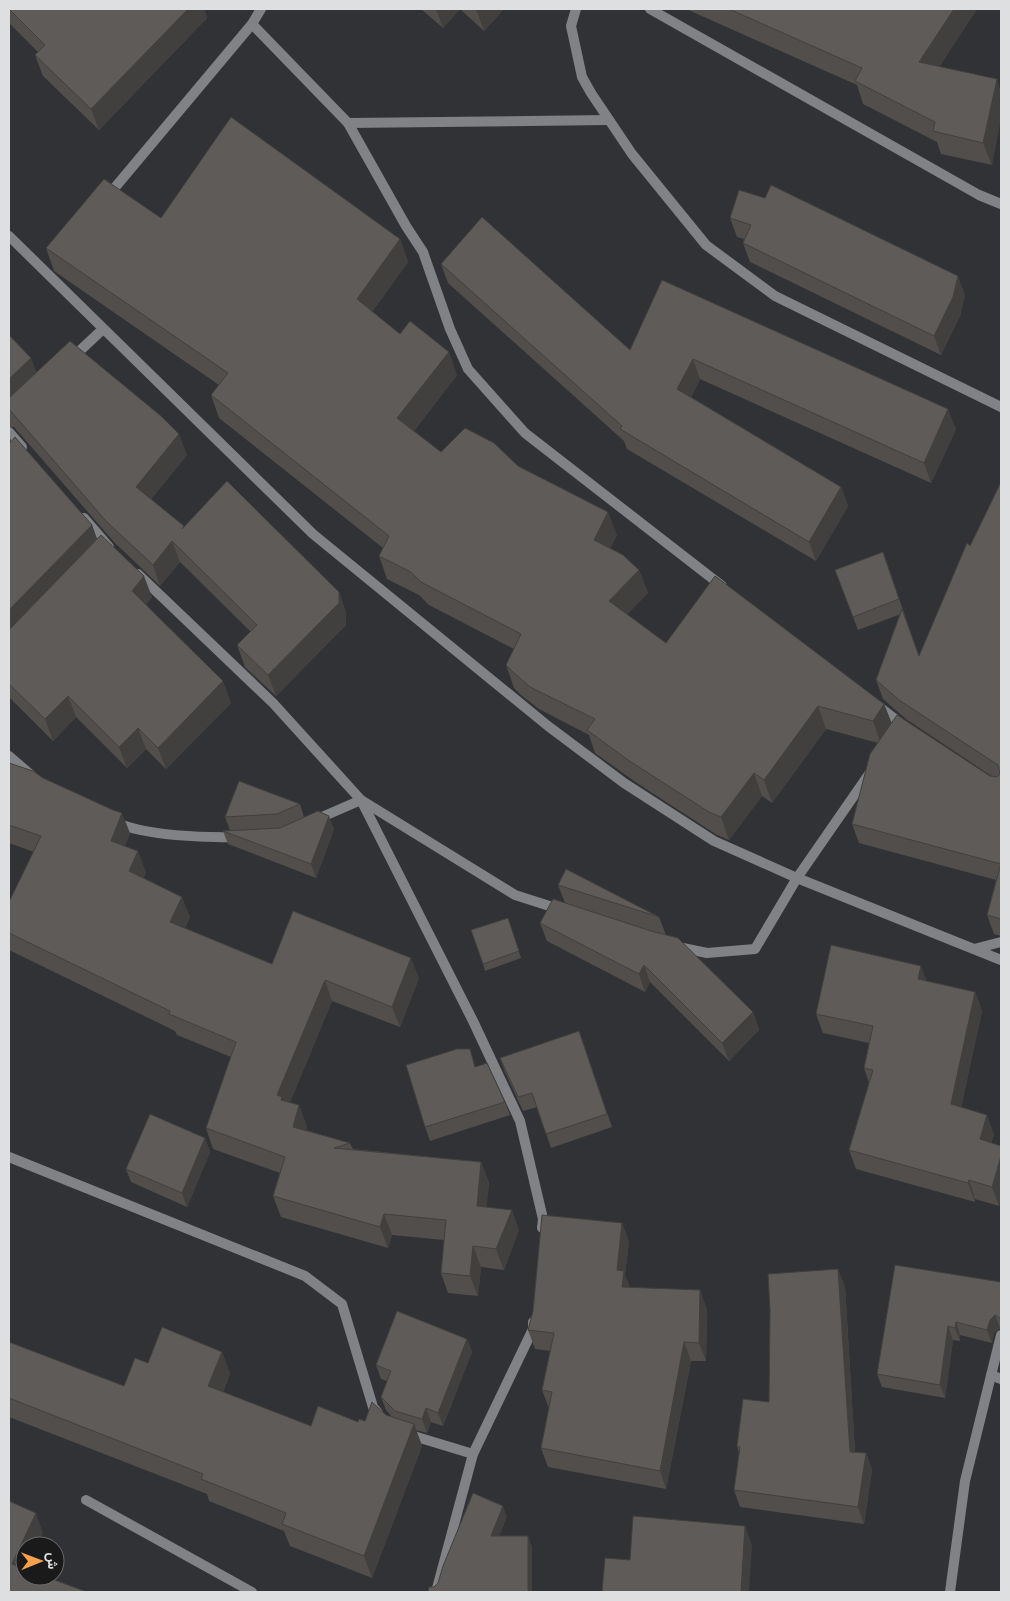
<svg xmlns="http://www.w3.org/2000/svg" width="1010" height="1601" font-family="Signika,Vazirmatn,sans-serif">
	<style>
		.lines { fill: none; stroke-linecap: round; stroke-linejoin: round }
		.minor { stroke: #808285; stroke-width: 10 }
		.wall { fill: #514e4c }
		.shaded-wall { fill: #42403e }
		.building { fill: #5e5b58; stroke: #42403e }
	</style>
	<rect width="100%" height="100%" fill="#313235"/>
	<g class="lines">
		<!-- minor -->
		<g class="minor">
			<path d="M576,9L571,26L582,77L591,93L632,154L706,245L775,296L1001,407"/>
			<path d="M650,9L979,195L1001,204"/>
			<path d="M252,24L348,123L406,226L423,252L450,329L468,369L525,433L722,586"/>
			<path d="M348,123L609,120"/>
			<path d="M107,197L252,24L261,9"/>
			<path d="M9,236L313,534L548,726L624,783L714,841L797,878L1001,960"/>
			<path d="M71,359L103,329"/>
			<path d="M9,432L22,447"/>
			<path d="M84,518L109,547"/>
			<path d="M138,574L273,703L361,800L473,1021L520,1121L543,1219L542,1228"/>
			<path d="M878,706L904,726"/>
			<path d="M9,756L31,775"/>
			<path d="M315,820L361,800L515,895L562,910"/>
			<path d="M115,822C145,836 206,838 239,837"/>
			<path d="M678,947L707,953L755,949L797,878L869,774"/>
			<path d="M974,949L1001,942"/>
			<path d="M9,1157L305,1276L342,1304L373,1407L378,1413"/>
			<path d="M991,1375L1001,1379"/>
			<path d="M407,1434L473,1454"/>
			<path d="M86,1500L252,1592"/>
			<path d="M436,1592L473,1454L533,1329V1322"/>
			<path d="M950,1592L965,1481L1001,1335"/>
		</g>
	</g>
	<!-- wall -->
	<g class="wall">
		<path d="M9,9H204L207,18L99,130L43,76L35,55L38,52L9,23Z"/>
		<path d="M421,9H504L484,31L460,9L443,28Z"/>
		<path d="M686,9H977L939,67L997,79L992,165L941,154L937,142L863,104L857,85Z"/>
		<path d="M161,218L400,239L408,262L372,312L400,334L457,375L414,431L441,452L518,466L617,535L610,548L639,570L648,593L627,614L666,643L884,704L891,723L990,776L993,777L906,719L883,699L876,680L901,614L858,630L835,570L883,552L919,656L970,546L1001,482V936L994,934L987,915L996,880L859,843L852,824L878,743L826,729L772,803L762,796L729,840L717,835L637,783L595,753L589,735L539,709L521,695L514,688L506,665L514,649L429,605L419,595L387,579L379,556L383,548L219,418L211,395L219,385L54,271L46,248Z"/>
		<path d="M730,218L965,295L960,316L941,355L750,262L743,243L744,239L737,237Z"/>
		<path d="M441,264L630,350L662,280L956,429L931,483L700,379L691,397L841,487L848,506L816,561L627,449L624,441L448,283Z"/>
		<path d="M9,335L31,358L36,372L187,455L151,499L184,526L339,592L346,613V625L276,696L245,667L237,645L251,632L180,562L160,586L114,542L14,427H9Z"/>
		<path d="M9,435L11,441L92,525L97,540L152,597L146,604L231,703L166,769L146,749L127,768L76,717L53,741L9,697Z"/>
		<path d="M9,763L43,778L130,833L125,846L146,872L143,878L190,917L185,928L272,964L419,978L400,1027L332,1001L290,1102L307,1126L306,1130L350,1143L353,1149L481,1162L489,1183L486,1207L519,1230L504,1270L481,1267L478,1296L448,1293L441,1273L444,1240L392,1235L388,1248L281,1217L273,1196L280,1173L213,1149L206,1128L231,1057L177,1035L175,1031L9,950V902L34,852L9,843Z"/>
		<path d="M300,804L304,817L334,829L316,878L228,844L223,831L230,830L225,817Z"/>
		<path d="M558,885L659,917L666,935L753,1012L759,1030L729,1061L650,982L645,992L547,941L540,923L565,903Z"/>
		<path d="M508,918L521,958L485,971L483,964Z"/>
		<path d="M927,981L975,992L982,1011L961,1107L994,1134L991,1143L1001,1146V1199L999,1206L975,1199V1202L856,1169L849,1150L869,1083L864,1068L869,1043L823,1033L816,1014Z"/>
		<path d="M584,1045L612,1127L551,1148L537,1107L523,1111L505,1072L500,1058Z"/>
		<path d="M476,1067L505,1102L510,1115L430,1141L425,1127Z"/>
		<path d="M205,1138L210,1152L187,1207L131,1182L126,1169Z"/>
		<path d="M622,1223L629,1242L625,1275L630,1288L707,1309L706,1361H691L666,1489L548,1467L541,1448L549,1408L542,1390L550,1351L535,1349L528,1330Z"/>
		<path d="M1001,1282V1335V1329L1000,1328L994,1333L992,1343L960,1335V1341L953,1340L945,1398L882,1387L877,1374Z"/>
		<path d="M845,1286L855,1452L866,1453L872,1470L864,1524L740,1507L734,1490L739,1453L737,1446L769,1402Z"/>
		<path d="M467,1339L472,1352L443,1426L431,1422L427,1433L416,1430L422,1446L372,1578L290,1546L284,1531L209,1501L207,1494L9,1417V1342L124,1386L148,1363L222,1352L230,1374L223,1392L311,1426L365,1421L386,1415L392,1417L386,1410L381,1397L387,1381L381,1379L376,1365Z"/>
	</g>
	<!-- shaded-wall -->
	<g class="shaded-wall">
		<path d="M188,9H204L207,18L99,130L91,109Z"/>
		<path d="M436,9H460L443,28Z"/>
		<path d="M476,9H504L484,31Z"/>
		<path d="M954,9H977L927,85L919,62Z"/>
		<path d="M997,79L1001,92V119L992,165L983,143Z"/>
		<path d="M400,239L408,262L365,322L357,299Z"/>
		<path d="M958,276L965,295L960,316L941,355L934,336Z"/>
		<path d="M449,352L457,375L406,441L397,418Z"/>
		<path d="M31,358L39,380L9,408V379Z"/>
		<path d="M693,359L700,379L684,409L677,389Z"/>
		<path d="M948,409L956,429L931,483L924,463Z"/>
		<path d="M179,434L187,455L144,508L136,487Z"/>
		<path d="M9,435L13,448L9,454Z"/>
		<path d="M841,487L848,506L816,561L809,542Z"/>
		<path d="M608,512L617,535L602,563L594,540Z"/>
		<path d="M92,525L100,547L9,639V610Z"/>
		<path d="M172,541L180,562L160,586L153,565Z"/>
		<path d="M639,570L648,593L618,624L609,601Z"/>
		<path d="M144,576L152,597L140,612L132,591Z"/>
		<path d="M339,592L346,613V625L276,696L268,675Z"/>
		<path d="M223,681L231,703L166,769L158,748Z"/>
		<path d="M68,696L76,717L53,741L45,719Z"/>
		<path d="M884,704L893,726L881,744L873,721Z"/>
		<path d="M818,706L826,729L772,803L764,780Z"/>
		<path d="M138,728L146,749L127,768L119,747Z"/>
		<path d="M754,773L762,796L729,840L721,817Z"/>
		<path d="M122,813L130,833L119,862L111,841Z"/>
		<path d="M329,816L334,829L316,878L311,864Z"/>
		<path d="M138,851L146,872L137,892L129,871Z"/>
		<path d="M182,897L190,917L178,942L170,922Z"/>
		<path d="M411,958L419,978L400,1027L392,1007Z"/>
		<path d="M644,965L650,982L645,992L639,974Z"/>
		<path d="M921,966L928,985L918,979Z"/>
		<path d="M325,980L332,1001L287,1110L277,1095Z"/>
		<path d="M975,992L982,1011L958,1123L951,1104Z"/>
		<path d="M753,1012L759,1030L729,1061L722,1043Z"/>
		<path d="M299,1105L307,1126L301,1147L293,1127Z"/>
		<path d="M987,1115L994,1134L987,1158L980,1139Z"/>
		<path d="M205,1138L210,1152L187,1207L182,1193Z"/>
		<path d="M1001,1156V1199L999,1206L992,1187Z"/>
		<path d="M481,1162L489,1183L485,1227L477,1206Z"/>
		<path d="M969,1180L975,1199V1202L968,1183Z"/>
		<path d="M512,1210L519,1230L504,1270L496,1249Z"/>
		<path d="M384,1214L392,1235L388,1248L380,1227Z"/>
		<path d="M622,1223L629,1242L625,1275L630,1290L622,1287L617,1270Z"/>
		<path d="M473,1246L481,1267L478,1296L470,1276Z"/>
		<path d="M838,1269L845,1286L856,1469L850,1452Z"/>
		<path d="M700,1290L707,1309L706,1361L699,1343Z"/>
		<path d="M995,1315L1000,1328L994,1333L992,1343L987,1330L990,1320Z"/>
		<path d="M956,1322L960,1335V1341L955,1328Z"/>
		<path d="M948,1326L953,1340L945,1398L940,1385Z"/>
		<path d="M467,1339L472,1352L443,1426L438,1413Z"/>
		<path d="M684,1342L691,1361L666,1489L660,1471Z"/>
		<path d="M222,1352L230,1374L216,1408L208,1386Z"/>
		<path d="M426,1408L431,1422L427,1433L422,1419Z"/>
		<path d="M414,1424L422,1446L372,1578L364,1556Z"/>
		<path d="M866,1453L872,1470L864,1524L858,1507Z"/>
		<path d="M503,1506L507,1517L495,1547L491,1536Z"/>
		<path d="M36,1513L43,1533L37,1546H25V1571L12,1564Z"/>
		<path d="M745,1526L752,1545L749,1592H741Z"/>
		<path d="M528,1536L532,1547V1592H528Z"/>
	</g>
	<!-- building -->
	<g class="building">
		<path d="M9,9H188L91,109L35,55L45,45Z"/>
		<path d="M729,9H954L919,62L997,79L983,143L933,131L935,122L855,81L862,68Z"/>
		<path d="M231,117L400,239L357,299L400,334L410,321L449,352L397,418L441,452L465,428L494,443L518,466L608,512L594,540L623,555L639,570L609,601L666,643L715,576L884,704L873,721L818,706L764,780L754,773L721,817L709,812L628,760L587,730L595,719L530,687L513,672L506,665L521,634L421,582L411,572L379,556L389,536L211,395L228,373L46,248L104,179L161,218Z"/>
		<path d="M771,185L958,276L953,297L934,336L743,243L751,225L730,218L739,190L765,198Z"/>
		<path d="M482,217L630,350L662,280L948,409L924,463L693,359L677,389L841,487L809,542L620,429L622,426L441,264Z"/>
		<path d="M9,335L31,358L9,379Z"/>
		<path d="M70,341L161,416L179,434L136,487L184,526L182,529L227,481L339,592V603L268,675L237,645L257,625L172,541L153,565L106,521L9,409V398Z"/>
		<path d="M15,437L92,525L9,610V444Z"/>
		<path d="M1001,482V919L987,915L1001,864L852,824L870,754L897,715L990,776L997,777L1000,774L998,765L899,700L876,680L902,609L919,656L967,543L970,546Z"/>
		<path d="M101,535L144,576L132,591L223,681L158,748L138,728L119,747L68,696L45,719L9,684V630Z"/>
		<path d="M883,552L899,599L853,617L835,570Z"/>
		<path d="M9,763L33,771L43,778L113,810L122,813L111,841L138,851L129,871L182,897L170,922L272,964L293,911L411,958L392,1007L325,980L277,1095L282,1097L281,1100L299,1105L293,1127L350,1143L334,1148L481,1162L477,1206L512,1210L496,1249L473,1246L470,1276L441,1273L446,1220L384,1214L380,1227L273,1196L285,1157L206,1128L236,1042L169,1014L170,1011L9,933V902L41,836L9,825Z"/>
		<path d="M239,781L300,804L277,814L225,817Z"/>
		<path d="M318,811L329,816L311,864L223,831L280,828Z"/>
		<path d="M566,869L659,917L558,885Z"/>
		<path d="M553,899L651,931L678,938L753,1012L722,1043L644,965L639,974L540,923Z"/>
		<path d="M508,918L519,951L483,964L471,930Z"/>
		<path d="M831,945L921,966L918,979L975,992L951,1104L987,1115L980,1139L1001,1146V1156L992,1187L969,1180L968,1183L849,1150L873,1070L864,1068L873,1026L816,1014Z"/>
		<path d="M579,1031L607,1114L546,1134L532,1093L518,1097L500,1058Z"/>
		<path d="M457,1049H470L475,1067L487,1063L505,1102L425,1127L406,1065Z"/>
		<path d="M150,1114L205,1138L182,1193L126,1169Z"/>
		<path d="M542,1215L622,1223L617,1270L624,1271L622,1287L700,1290L699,1343L684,1342L660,1471L541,1448L552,1392L542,1390L554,1333L528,1330L533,1311Z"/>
		<path d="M895,1265L1001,1282V1319L995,1315L990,1320L987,1330L956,1322L955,1328L948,1326L940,1385L877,1374Z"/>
		<path d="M838,1269L850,1452L866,1453L858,1507L734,1490L740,1447L737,1446L743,1399L769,1402L770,1310L768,1274Z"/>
		<path d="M397,1311L467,1339L438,1413L426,1408L422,1419L395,1411L381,1397L391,1371L376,1365Z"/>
		<path d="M162,1327L222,1352L208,1386L311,1426L318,1406L358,1422L359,1419L365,1421L372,1402L386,1415L414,1424L364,1556L282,1524L286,1513L201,1479L203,1474L9,1398V1342L124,1386L135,1358L148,1363Z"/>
		<path d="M473,1493L503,1506L491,1536H528V1592H428L429,1587H434L438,1583L443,1566Z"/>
		<path d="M9,1501L36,1513L12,1564L25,1569V1576H44L87,1592H9Z"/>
		<path d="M633,1516L745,1526L741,1592H602L605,1558L630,1560Z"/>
	</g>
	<!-- border -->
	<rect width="1010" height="1601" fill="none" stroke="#dedfe0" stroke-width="20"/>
	<!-- north arrow -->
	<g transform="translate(40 1561) rotate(89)"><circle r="24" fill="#1a1a1b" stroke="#68696a"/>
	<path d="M0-4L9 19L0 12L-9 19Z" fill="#f9a04c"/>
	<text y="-8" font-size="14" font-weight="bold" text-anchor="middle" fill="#dedfe0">ش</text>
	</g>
</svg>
